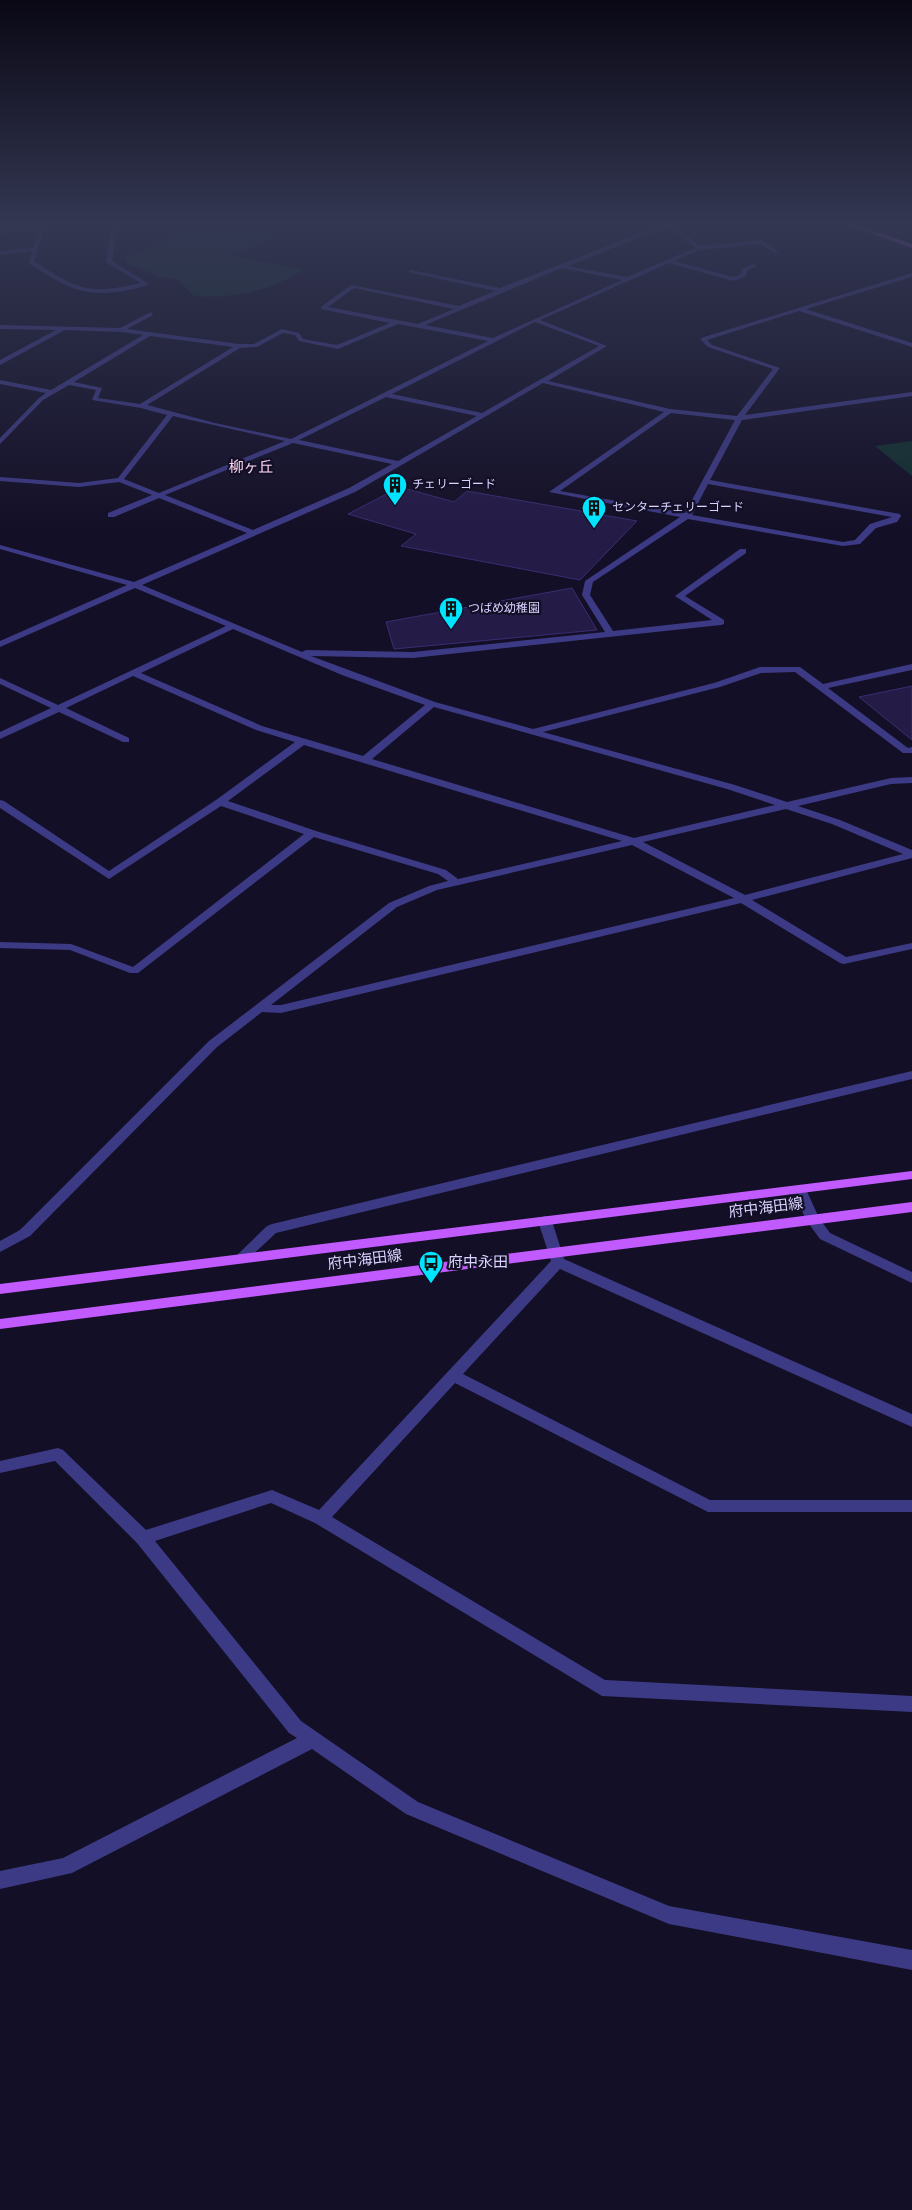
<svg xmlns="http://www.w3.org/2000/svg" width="912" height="2210" font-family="Overpass,'Noto Sans JP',sans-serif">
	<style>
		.green { fill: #12302f }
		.building { fill: #241b47; stroke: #3b2d73 }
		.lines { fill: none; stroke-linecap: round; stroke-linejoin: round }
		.minor { fill: #3d3a85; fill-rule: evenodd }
		.major { fill: #c25bff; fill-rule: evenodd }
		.labels { text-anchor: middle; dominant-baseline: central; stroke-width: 4.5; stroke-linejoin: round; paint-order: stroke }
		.far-poi-label { font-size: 12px; fill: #d9d4ff; stroke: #130f26; text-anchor: start }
		.far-quarter-label { font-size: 15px; fill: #ffd6f0; stroke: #130f26 }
		.street-label { font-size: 15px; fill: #d9d4ff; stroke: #130f26 }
		.poi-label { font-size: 15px; fill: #d9d4ff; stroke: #130f26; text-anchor: start }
	</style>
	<rect width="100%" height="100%" fill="#130f26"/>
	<!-- green -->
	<g class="green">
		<path d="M265,226L292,231L231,255L302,270C271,291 231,299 194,296L178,280L160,277L129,264L124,258L156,245L177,233L194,228L221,230Z"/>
		<path d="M912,441V476L875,446Z"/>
	</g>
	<!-- building -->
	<g class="building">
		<path d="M400,487L454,502L467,491L637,521L580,580L401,546L416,534L348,514Z"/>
		<path d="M572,588L597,630L394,649L386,622Z"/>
		<path d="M912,686V740L859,697Z"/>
	</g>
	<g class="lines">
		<!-- minor -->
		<g class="minor">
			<path d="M41,221H47L34,261C77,290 90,295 141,283L106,262L112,221H118L112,261L149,284C142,288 131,289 123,291C82,298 62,285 29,263L32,251L0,255V251L33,248L39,229L0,233V229L40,226Z"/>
			<path d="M663,221H669L672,224L702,221L675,227L700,246L762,240L779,252L774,253L761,244L700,250L674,261L733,277L740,275L743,268L754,264L757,266L748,270L745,277L733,281L669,263L540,320L607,346L548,381L670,409L737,416L773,369L708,347L701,340V338L912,273V277L806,309L912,343V347L799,311L707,340L712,345L780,368L745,415L912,392V396L742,420L710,480L900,514L901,516L897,522L876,528L860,544L843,546L688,519L593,582L590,595L613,631L712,620L675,596L740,549H746V553L685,596L724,620V624L721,625L413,658L311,656L435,702L533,729L714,683L760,667H800L823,684L912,664V670L828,688L908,748L912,747V753H903L795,672L761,673L720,687L543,732L735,785L787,802L891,778L912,777V783L891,784L798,806L840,820L912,850V858L752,900L846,957L912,943V949L844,964L840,963L741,903L281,1013L262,1012L217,1047L30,1236L0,1252V1241L20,1230L209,1041L389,903L429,886L448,881L438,874L314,837L138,973H130L70,950L0,948V942L71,944L133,967L304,834L221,806L109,879L0,808V800L4,801L109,871L216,800L295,742L256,730L133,676L66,708L129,738V742H123L59,712L0,739V732L51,708L0,684V678L58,705L226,626L135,588L0,647V641L127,585L0,549V545L134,582L247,533L159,498L114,517H108V513L152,495L119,482L79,487L0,481V477L79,483L118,478L167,415L141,408L92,400L96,390L69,385L43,400L0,444V438L39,398L46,393L0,384V380L51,390L143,335L121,332L65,330L0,365V360L56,330L0,329V325L120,328L151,312L153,315L127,329L239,344H254L282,329L299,333L303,339L337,345L390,323L321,309V307L351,285L459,306L495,291L408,272L411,270L500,288L658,226L667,225ZM670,228L695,248L627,277L568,266L661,229ZM562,268L622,280L493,338L425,325ZM354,288L454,309L418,324L328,307ZM535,322L599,346L482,413L392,394ZM398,324L488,341L291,439L215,423L147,405L240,348L257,347L283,333L295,335L299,341L338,349ZM150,336L233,347L140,404L98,398L102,388L74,382ZM543,383L664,412L549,492L680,517L585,581L582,595L605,632L413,652L306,650L302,652L142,585L355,492ZM386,397L477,416L398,461L299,440ZM671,413L735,420L685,513L560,491ZM173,416L285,441L159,493L124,479ZM293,443L392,464L349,488L253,530L165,495ZM708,484L892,517L870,524L855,540L843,542L692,515ZM233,629L342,675L425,705L363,756L262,726L141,673ZM434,707L727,789L775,805L634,838L372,759ZM304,745L622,841L458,879L446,870L316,831L228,801ZM786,809L832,824L903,854L745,895L643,842ZM632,845L734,898L281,1005H271L397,907L437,890Z"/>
			<path d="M912,1071V1079L276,1233L246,1261H236L234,1258L267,1226L272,1224Z"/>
			<path d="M800,1186L805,1187L819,1218L830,1233L912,1272V1283L820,1239L806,1220L793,1190Z"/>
			<path d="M545,1216L550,1218L552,1221L564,1259L912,1414V1427L560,1269L463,1374L710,1500H912V1512H708L455,1383L332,1517L605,1680L912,1696V1712L602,1696L315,1523L271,1503L155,1541L301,1721L418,1802L669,1906L912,1950V1970L669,1924L406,1814L312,1749L72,1873L0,1889V1871L63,1858L297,1738L289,1733L137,1543L55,1461L0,1473V1461L58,1448L63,1450L146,1530L272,1490L319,1510L551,1261L538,1221L540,1218Z"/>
		</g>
		<!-- major -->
		<g class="major">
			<path d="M837,221H845L912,244V248Z"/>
			<path d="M912,1171V1179L0,1294V1284Z"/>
			<path d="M912,1202V1212L0,1329V1319Z"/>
		</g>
	</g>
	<!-- sky -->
	<linearGradient id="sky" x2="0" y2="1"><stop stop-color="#0a0815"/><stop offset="0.42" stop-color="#333752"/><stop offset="1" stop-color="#333752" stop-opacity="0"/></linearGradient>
	<rect width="912" height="530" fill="url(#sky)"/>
	<!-- icons -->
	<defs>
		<symbol id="building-pin" viewBox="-11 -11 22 30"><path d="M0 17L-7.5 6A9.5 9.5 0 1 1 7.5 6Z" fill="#00e5ff" stroke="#130f26"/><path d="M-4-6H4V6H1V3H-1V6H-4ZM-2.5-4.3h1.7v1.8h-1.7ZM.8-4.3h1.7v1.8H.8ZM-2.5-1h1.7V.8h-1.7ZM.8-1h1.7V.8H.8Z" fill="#111"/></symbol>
		<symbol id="bus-pin" viewBox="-11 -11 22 30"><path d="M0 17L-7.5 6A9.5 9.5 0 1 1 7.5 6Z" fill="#00e5ff" stroke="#130f26"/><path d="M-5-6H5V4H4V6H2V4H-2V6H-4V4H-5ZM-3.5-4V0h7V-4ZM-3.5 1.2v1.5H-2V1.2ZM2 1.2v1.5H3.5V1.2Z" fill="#111"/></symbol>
	</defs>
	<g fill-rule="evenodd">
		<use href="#building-pin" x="381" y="471" width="28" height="38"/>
		<use href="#building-pin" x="580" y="494" width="28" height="38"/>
		<use href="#building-pin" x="437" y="595" width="28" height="38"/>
		<use href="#bus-pin" x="417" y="1249" width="28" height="38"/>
	</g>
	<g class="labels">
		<!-- far-poi labels -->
		<g class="far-poi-label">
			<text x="412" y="485">チェリーゴード</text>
			<text x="612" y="508">センターチェリーゴード</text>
			<text x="468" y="609">つばめ幼稚園</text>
		</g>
		<!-- far-quarter labels -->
		<g class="far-quarter-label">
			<text x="251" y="468">柳ヶ丘</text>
		</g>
		<!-- street labels -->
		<g class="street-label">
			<text transform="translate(766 1209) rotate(-7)">府中海田線</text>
			<text transform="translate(365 1261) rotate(-7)">府中海田線</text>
		</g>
		<!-- poi labels -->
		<g class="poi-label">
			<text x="448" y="1263">府中永田</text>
		</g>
	</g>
</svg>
